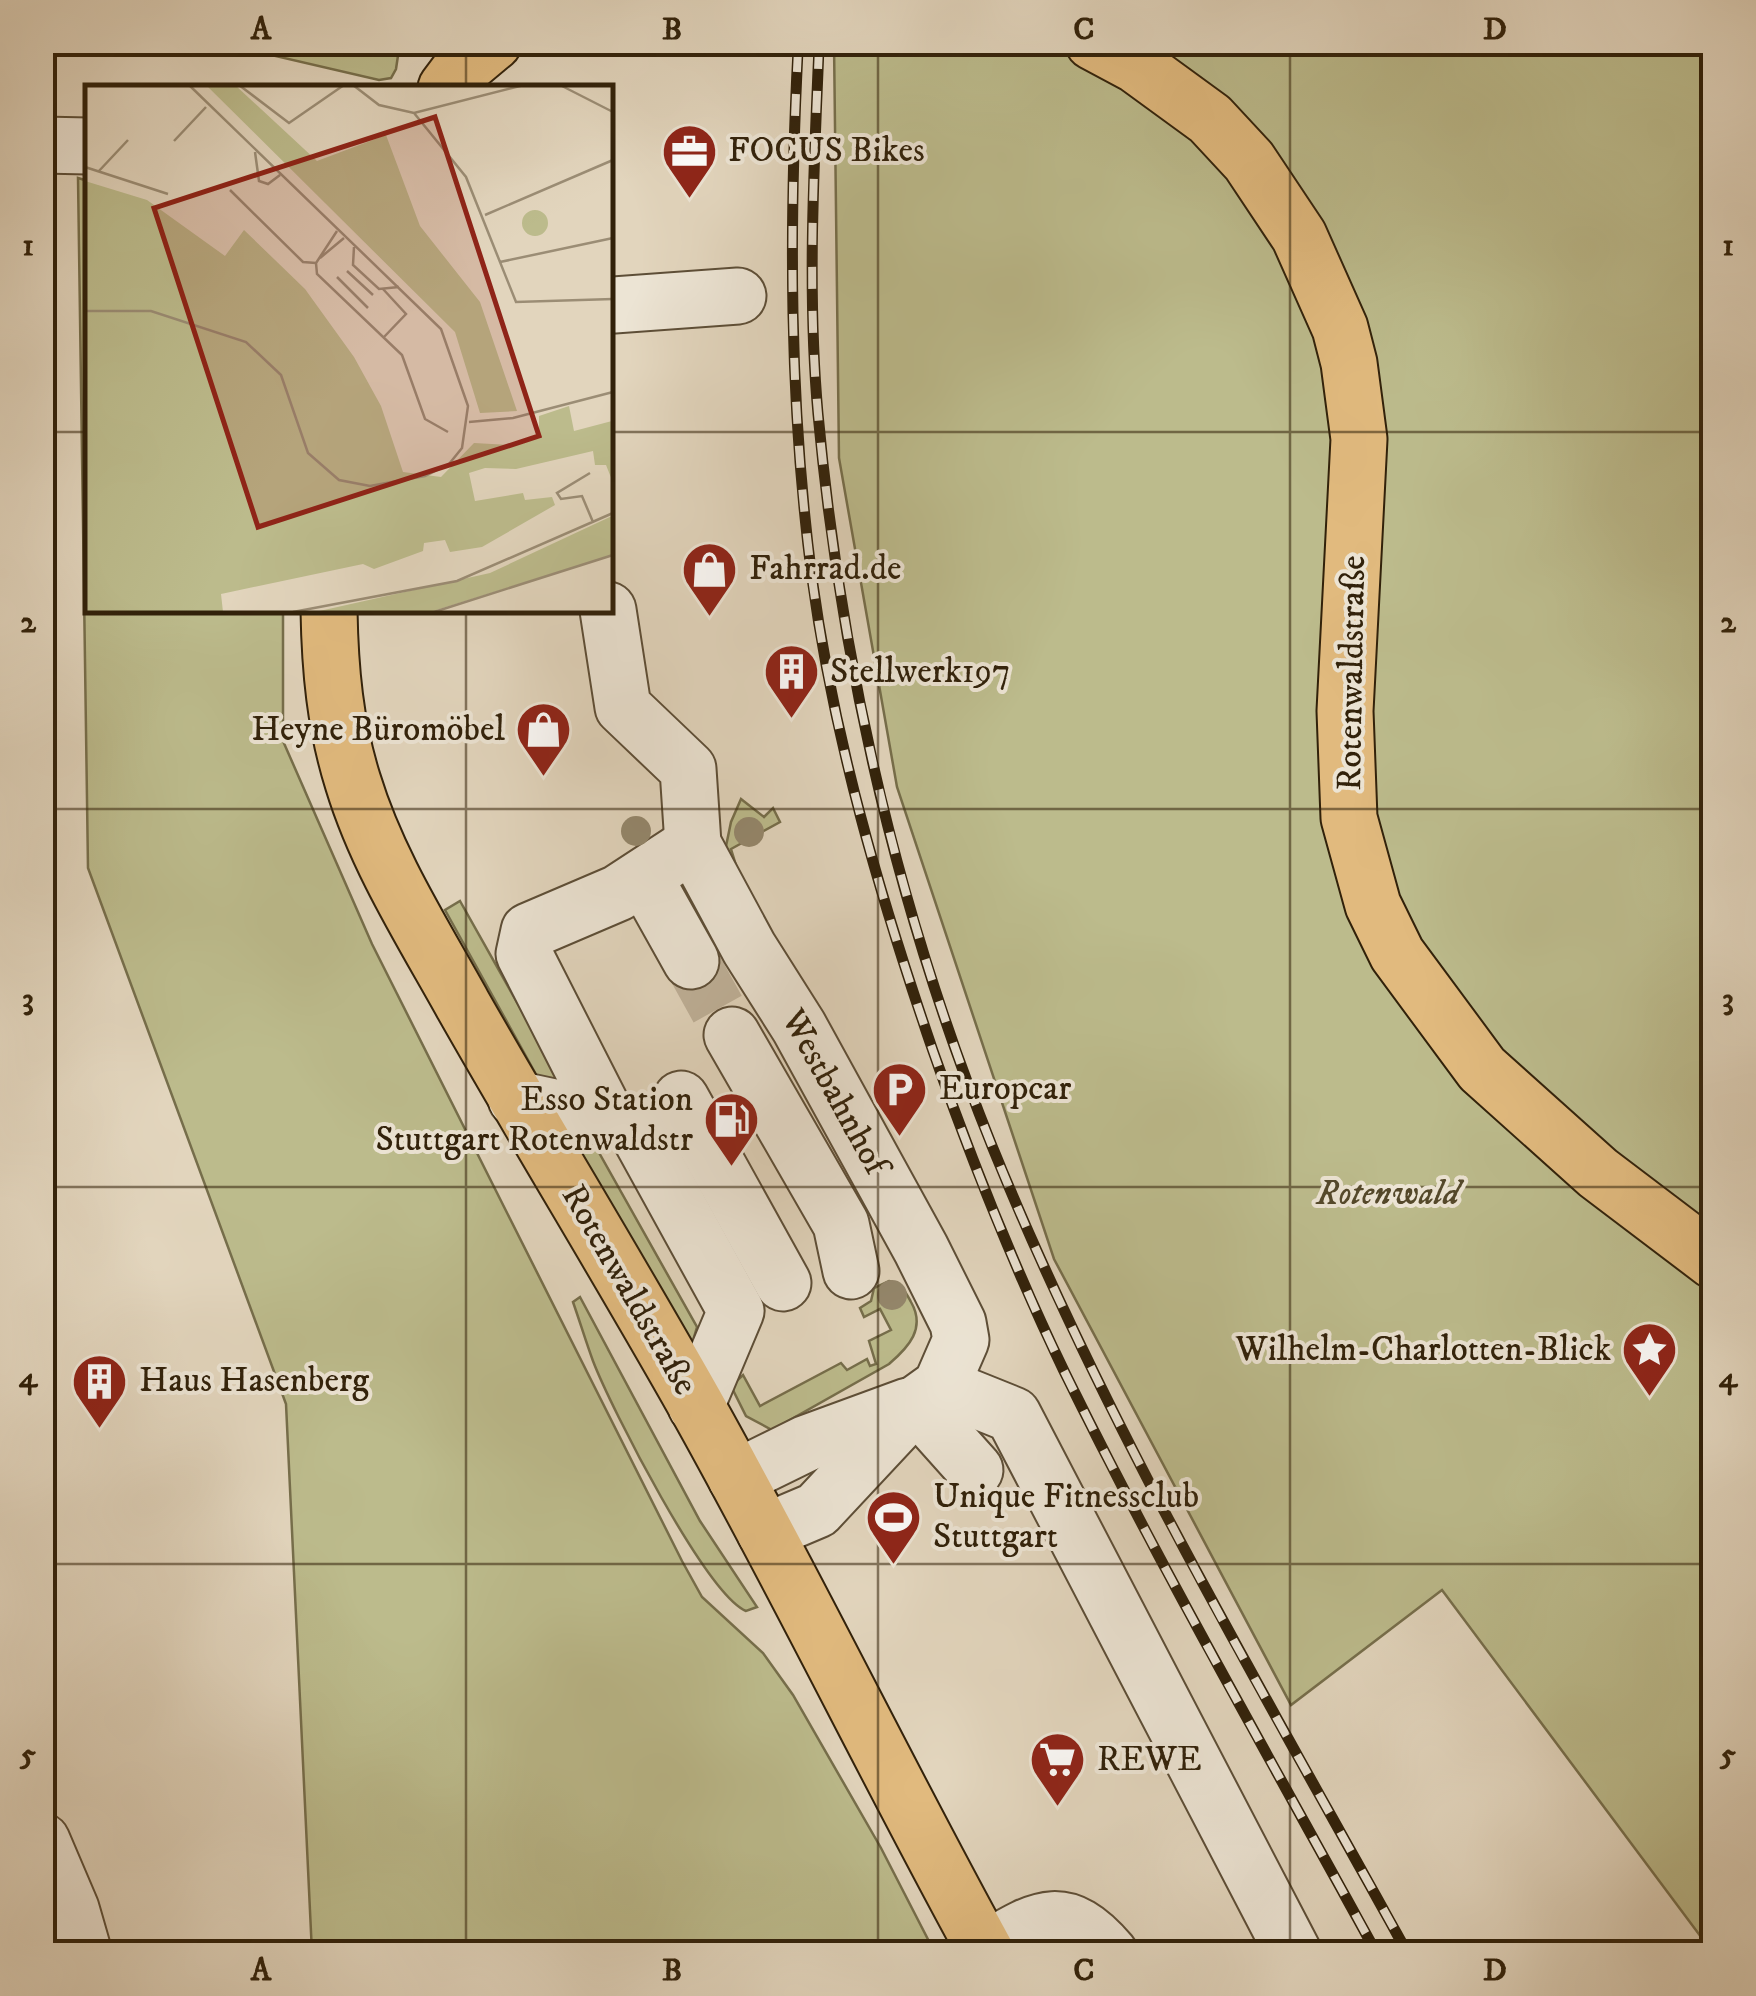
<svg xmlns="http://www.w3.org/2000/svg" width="1756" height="1996" font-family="'IM FELL DW Pica',serif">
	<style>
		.green { fill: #bcbb8c; stroke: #766e4b; stroke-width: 2.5 }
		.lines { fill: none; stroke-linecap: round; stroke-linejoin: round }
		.minor-tunnel { stroke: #bfb199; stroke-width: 55; stroke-dasharray: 55 28; stroke-linecap: butt }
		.minor-casing { stroke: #5d4e37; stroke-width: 59 }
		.major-casing { stroke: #31210a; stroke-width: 59 }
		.minor { stroke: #ece4d4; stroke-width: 55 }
		.major { stroke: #e1ba7e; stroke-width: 55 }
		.rail-casing { stroke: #31210a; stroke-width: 11 }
		.rail { stroke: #ece4d4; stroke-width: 8; stroke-dasharray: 22; stroke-linecap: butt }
		.tree { fill: #94876c }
		.grid { fill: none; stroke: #31210a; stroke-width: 2.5; stroke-opacity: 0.55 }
		.labels { text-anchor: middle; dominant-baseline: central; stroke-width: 8; stroke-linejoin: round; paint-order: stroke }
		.poi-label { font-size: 35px; fill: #31210a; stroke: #ece4d4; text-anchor: start }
		.street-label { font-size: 35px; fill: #31210a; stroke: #ece4d4 }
		.park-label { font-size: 35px; font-style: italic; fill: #54482a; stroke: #ece4d4 }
		.inset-road { fill: none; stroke: #9b8d75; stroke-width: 2.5 }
		.view { fill: #8f2418; fill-opacity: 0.15; stroke: #8f2418; stroke-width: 5 }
		.inset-edge { fill: none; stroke: #31210a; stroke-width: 5 }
		.neatline { fill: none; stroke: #31210a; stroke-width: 4 }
		.grid-label { font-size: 32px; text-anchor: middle; font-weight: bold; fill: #31210a }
	</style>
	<rect width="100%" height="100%" fill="#e2d5bd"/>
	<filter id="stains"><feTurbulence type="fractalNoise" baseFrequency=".002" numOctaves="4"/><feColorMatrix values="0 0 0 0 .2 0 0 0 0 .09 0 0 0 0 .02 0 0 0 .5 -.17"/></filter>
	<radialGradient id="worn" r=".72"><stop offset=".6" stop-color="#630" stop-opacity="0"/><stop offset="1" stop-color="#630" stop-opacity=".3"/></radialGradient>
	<!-- green -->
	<g class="green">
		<path d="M220,43H417L399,49L396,69L391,78L379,80Z"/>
		<path d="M834,43H1713V1953L1442,1590L1291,1705L1054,1259L897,787L839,458Z"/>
		<path d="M78,178L88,181V610H283V741L372,944L682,1561L702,1597L763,1653L793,1695L881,1848L935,1953H312L286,1404L88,868Z"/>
		<path d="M741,799L764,817L773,808L780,822L731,849L739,875L725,851L731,822Z"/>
		<path d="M460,901L568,1093L543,1087L445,910Z"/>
		<path d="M570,1134L593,1142L697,1327L692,1344Z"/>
		<path d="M889,1281C902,1284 905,1291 911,1302C926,1328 909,1347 889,1364L772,1430L746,1416L731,1386L743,1375L760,1406L841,1363L847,1370L867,1359L870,1366L876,1364L869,1341L891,1330L880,1309L864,1317L860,1308L871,1301L874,1288Z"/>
		<path d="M580,1297L700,1521L757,1607L746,1611C706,1594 611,1408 593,1361C586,1342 580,1322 573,1302Z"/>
	</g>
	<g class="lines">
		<!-- minor-tunnel -->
		<path class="minor-tunnel" d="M691,961L732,1035"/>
		<defs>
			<g id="minor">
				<path d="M42,145L88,146"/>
				<path d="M614,305L738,296"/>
				<path d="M608,610L623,707L688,769L693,844L749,948L799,1027L921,1249L958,1323L961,1340L941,1386L916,1404L817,1510L765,1532"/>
				<path d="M644,877L691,961"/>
				<path d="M732,1035L841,1224L851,1271"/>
				<path d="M516,1099L633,1124L736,1311L696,1406"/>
				<path d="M681,1099L783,1283"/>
				<path d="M608,1119L524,954L529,931L618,893L693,844"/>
				<path d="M941,1386L1013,1415L1294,1954"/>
				<path d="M916,1404L975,1470"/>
				<path d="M736,1478L807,1443L908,1406"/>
				<path d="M42,1841L71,1909L84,1954"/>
				<path d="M985,1950C1039,1918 1064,1900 1110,1954"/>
			</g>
			<g id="major">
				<path d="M1093,42L1136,65L1210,119L1249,161L1299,236L1340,328L1349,363L1359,439L1345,711L1349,818L1373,905L1397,954L1482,1069L1598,1173L1714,1261"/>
				<path d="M446,88L458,72L494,42"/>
				<path d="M329,610C330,669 335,725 353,782C377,861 423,933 463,1005C539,1139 620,1270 696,1405C797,1585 887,1772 987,1954"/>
			</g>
		</defs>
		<!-- minor casing -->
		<use href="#minor" class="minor-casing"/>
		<!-- major casing -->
		<use href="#major" class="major-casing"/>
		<!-- minor -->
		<use href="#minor" class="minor"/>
		<!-- major -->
		<use href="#major" class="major"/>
		<defs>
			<g id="rail">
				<path d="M819,47C814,168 807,292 818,414C841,664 898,913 992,1146C1106,1427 1262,1689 1408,1954"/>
				<path d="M798,50C789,227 789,402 812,578C834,740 880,897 933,1051C971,1159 1014,1267 1064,1371C1161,1569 1271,1760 1377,1954"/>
			</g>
		</defs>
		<!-- rail casing -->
		<use href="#rail" class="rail-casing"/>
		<!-- rail -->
		<use href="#rail" class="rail"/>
	</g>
	<!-- trees -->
	<g class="tree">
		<circle cx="636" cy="831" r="15"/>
		<circle cx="749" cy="832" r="15"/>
		<circle cx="892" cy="1295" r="15"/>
	</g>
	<!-- grid -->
	<path class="grid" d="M466,42V88M878,42V1954M1290,42V1954M42,432H88M610,432H1714M466,610V1954M42,809H1714M42,1187H1714M42,1564H1714"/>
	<!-- icons -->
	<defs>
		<symbol id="office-pin" viewBox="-11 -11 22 30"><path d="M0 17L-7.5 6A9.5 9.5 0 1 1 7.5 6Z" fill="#8f2418" stroke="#ece4d4"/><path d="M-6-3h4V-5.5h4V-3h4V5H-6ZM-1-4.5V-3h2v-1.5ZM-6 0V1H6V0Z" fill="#fff"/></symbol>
		<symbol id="shop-pin" viewBox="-11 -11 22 30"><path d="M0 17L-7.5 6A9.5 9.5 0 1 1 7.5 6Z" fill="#8f2418" stroke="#ece4d4"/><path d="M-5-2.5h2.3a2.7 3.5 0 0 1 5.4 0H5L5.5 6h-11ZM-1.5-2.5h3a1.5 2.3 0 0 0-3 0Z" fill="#fff"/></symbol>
		<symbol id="building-pin" viewBox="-11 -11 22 30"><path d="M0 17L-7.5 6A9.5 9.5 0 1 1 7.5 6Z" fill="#8f2418" stroke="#ece4d4"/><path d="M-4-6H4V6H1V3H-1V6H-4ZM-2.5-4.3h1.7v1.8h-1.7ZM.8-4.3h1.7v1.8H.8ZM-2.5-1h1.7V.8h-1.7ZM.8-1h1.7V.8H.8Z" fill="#fff"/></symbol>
		<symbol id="parking-pin" viewBox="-11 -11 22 30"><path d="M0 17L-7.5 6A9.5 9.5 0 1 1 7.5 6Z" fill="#8f2418" stroke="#ece4d4"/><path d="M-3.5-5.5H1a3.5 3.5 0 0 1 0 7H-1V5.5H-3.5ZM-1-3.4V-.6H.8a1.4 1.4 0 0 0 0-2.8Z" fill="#fff"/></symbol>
		<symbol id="fuel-pin" viewBox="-11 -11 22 30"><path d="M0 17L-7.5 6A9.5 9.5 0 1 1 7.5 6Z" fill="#8f2418" stroke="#ece4d4"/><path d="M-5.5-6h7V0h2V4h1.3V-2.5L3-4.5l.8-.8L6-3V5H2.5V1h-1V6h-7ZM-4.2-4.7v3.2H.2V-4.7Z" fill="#fff"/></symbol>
		<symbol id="sight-pin" viewBox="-11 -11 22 30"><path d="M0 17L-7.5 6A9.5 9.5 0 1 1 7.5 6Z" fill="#8f2418" stroke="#ece4d4"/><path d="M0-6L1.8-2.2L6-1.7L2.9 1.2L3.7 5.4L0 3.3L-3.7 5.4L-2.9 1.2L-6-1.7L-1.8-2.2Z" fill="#fff"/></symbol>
		<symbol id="stadium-pin" viewBox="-11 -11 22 30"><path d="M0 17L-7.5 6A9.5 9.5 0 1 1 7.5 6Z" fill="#8f2418" stroke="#ece4d4"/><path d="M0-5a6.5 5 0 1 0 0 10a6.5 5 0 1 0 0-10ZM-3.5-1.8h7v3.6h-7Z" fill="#fff"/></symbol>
		<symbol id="supermarket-pin" viewBox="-11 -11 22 30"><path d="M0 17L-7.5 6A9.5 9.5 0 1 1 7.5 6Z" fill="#8f2418" stroke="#ece4d4"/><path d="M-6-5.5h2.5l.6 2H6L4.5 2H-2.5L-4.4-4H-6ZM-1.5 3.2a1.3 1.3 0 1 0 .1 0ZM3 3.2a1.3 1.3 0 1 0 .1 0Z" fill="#fff"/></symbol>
	</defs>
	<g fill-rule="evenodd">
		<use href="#office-pin" x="658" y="120" width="63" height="86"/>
		<use href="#shop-pin" x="678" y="538" width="63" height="86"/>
		<use href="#building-pin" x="760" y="640" width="63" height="86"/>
		<use href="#shop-pin" x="512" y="698" width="63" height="86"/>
		<use href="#parking-pin" x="868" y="1058" width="63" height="86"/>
		<use href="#fuel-pin" x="700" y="1088" width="63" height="86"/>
		<use href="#sight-pin" x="1618" y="1318" width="63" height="86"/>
		<use href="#building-pin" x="68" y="1350" width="63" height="86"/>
		<use href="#stadium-pin" x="862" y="1486" width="63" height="86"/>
		<use href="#supermarket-pin" x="1026" y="1728" width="63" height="86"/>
	</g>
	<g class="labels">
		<!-- poi labels -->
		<g class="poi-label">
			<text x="728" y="151">FOCUS Bikes</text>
			<text x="749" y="569">Fahrrad.de</text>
			<text x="830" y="672">Stellwerk197</text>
			<text x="505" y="730" text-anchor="end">Heyne Büromöbel</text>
			<text x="939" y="1089">Europcar</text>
			<text x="693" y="1100" text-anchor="end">Esso Station<tspan x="693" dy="40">Stuttgart Rotenwaldstr</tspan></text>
			<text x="1611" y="1350" text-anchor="end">Wilhelm-Charlotten-Blick</text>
			<text x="139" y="1381">Haus Hasenberg</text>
			<text x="933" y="1497">Unique Fitnessclub<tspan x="933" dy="40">Stuttgart</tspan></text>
			<text x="1097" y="1760">REWE</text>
		</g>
		<!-- street labels -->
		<g class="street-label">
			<text transform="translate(1352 673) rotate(-89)">Rotenwaldstraße</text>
			<text transform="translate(834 1092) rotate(61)">Westbahnhof</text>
			<text transform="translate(629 1290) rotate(60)">Rotenwaldstraße</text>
		</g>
		<!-- park labels -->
		<g class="park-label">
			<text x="1388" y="1194">Rotenwald</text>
		</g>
	</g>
	<!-- overview -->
	<g transform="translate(85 85)">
		<rect width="528" height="528" fill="#e2d5bd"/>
		<path d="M121,0H150L232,76L301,50L335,141L395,217L432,326L395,328L370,247ZM0,96L62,115L140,171L159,145L220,204L269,272L296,321L318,387L356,392L389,358L425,360L454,353V331L484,321L489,346L527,336V395L521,380H510L508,366L431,384L400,383L384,388L390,416L438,408L440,415L467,412L470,420L397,462L365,467L360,455L339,458L338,466L289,484L278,479L136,509L138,527H0ZM437 138a13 13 0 1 1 26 0a13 13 0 1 1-26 0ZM527,431V470L345,527H230L405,488Z" fill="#bcbb8c"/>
		<path class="inset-road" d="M154,0L204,38L259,0M268,0L294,20L329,28L439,0M475,0L528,27M329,28L381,92L431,217L528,214M89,56L121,22M170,67L174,96L183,99L195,90M0,82L83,109M13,87L43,55M145,105L218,177L231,178M400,130L528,75M252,146L231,178L232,189L317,270L340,334L363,347M269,162L268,180L294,204L314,202M235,173L259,153M415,177L528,153M262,186L288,210M252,192L283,223M298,204L321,229L299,252M0,226H66L161,257L196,290L223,368L254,395L285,401L340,391L364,379L377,363L383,321L356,244L104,0M384,337L428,333L528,307M505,388L472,408L476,414L497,411L508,437M208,527L372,496L528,428M349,527L528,470"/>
		<path class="view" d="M350,32L454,351L173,442L69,123Z"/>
		<rect width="528" height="528" class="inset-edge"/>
	</g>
	<!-- margin -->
	<rect width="1756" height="1996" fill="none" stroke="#e2d5bd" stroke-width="110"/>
	<rect x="55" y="55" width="1646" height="1886" class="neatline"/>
	<g class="grid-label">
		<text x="261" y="39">A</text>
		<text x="672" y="39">B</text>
		<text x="1084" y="39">C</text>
		<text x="1495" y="39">D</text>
		<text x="28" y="255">1</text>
		<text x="1728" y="255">1</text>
		<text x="28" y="632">2</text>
		<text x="1728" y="632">2</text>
		<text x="28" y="1009">3</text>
		<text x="1728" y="1009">3</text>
		<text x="28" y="1387">4</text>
		<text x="1728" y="1387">4</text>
		<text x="28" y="1764">5</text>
		<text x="1728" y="1764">5</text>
		<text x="261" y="1980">A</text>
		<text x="672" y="1980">B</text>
		<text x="1084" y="1980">C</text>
		<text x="1495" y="1980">D</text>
	</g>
	<rect width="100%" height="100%" filter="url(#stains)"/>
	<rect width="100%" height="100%" fill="url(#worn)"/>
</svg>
